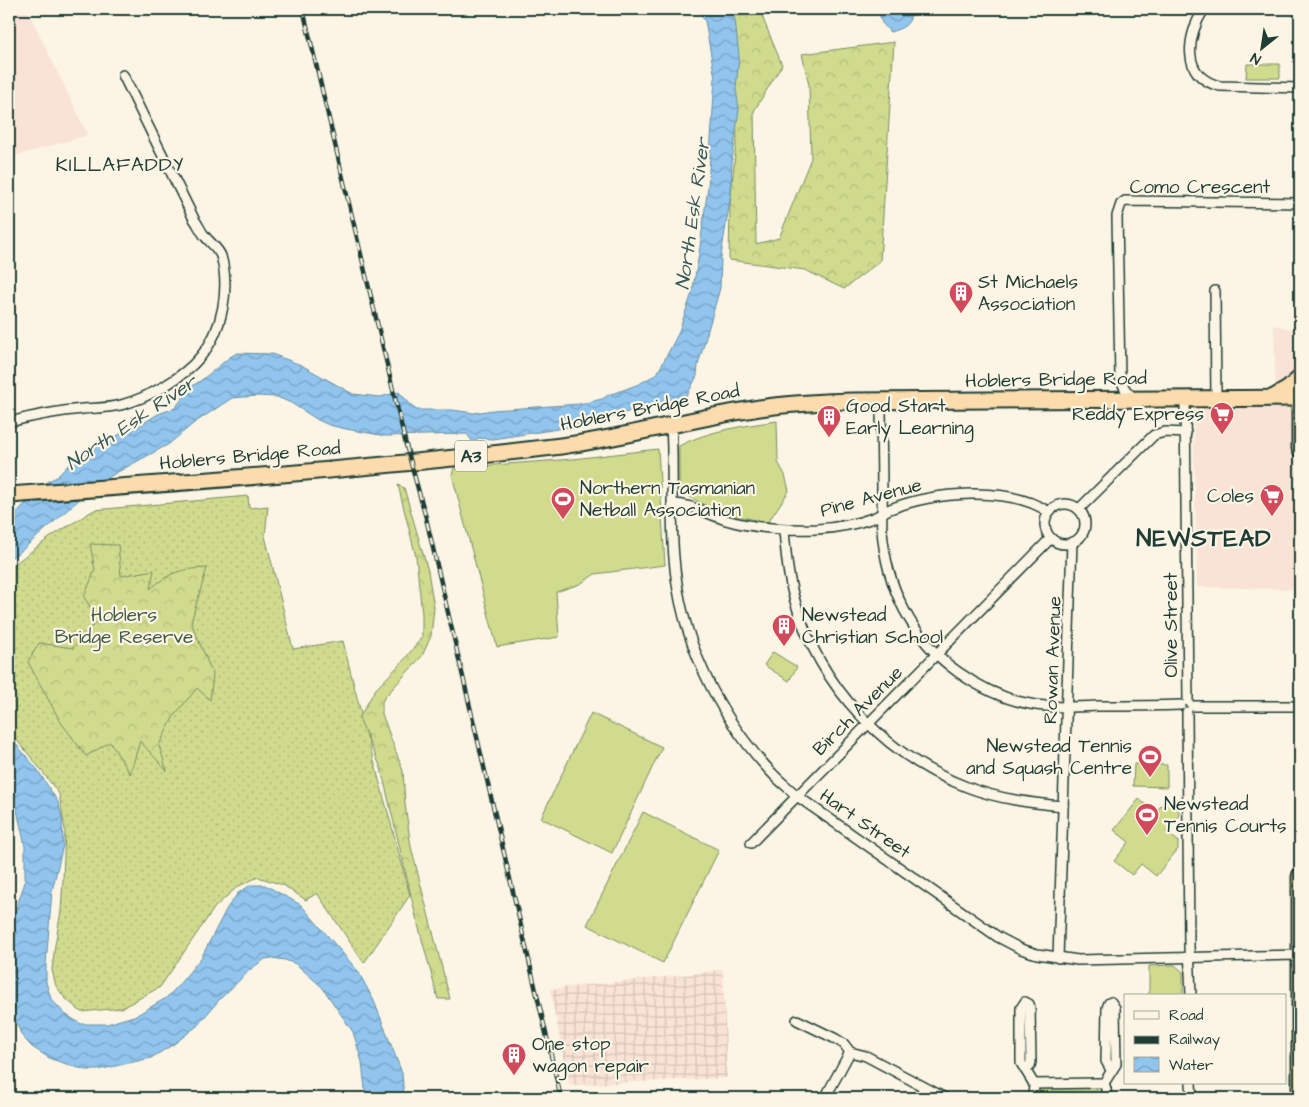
<svg xmlns="http://www.w3.org/2000/svg" width="1309" height="1107" font-family="'Architects Daughter',sans-serif">
	<style>
		.built { fill: #f9e3d5 }
		.industrial { fill: url(#industrial-grid) }
		.grass { fill: url(#grass-dots); stroke: #788c61 }
		.forest { fill: url(#forest-crowns); stroke: #788c61 }
		.pitch { fill: #d0db8e; stroke: #788c61 }
		.water { fill: url(#water-waves); stroke: #638fa4 }
		.lines { fill: none; stroke-linecap: round; stroke-linejoin: round }
		.street-casing { stroke: #1f3d34; stroke-width: 12 }
		.highway-casing { stroke: #1f3d34; stroke-width: 19 }
		.street { stroke: #fcf5e5; stroke-width: 9 }
		.highway { stroke: #fcdcac; stroke-width: 15 }
		.rail-casing { stroke: #1f3d34; stroke-width: 4.5 }
		.rail { stroke: #fcf5e5; stroke-width: 2.5; stroke-dasharray: 8; stroke-linecap: butt }
		.labels { text-anchor: middle; dominant-baseline: central; stroke-width: 4.5; stroke-linejoin: round; paint-order: stroke }
		.shield { fill: #fcf5e5; stroke: #617469; stroke-width: 1 }
		.shield-label { font-size: 18px; font-weight: bold; fill: #1f3d34 }
		.street-label { font-size: 19px; fill: #1f3d34; stroke: #fcf5e5 }
		.poi-label { font-size: 19px; fill: #1f3d34; stroke: #fcf5e5; text-anchor: start }
		.park-label { font-size: 19px; fill: #425d46; stroke: #fcf5e5 }
		.neighbourhood-label { font-size: 20px; letter-spacing: 1px; fill: #1f3d34; stroke: #fcf5e5 }
		.water-label { font-size: 20px; font-style: italic; fill: #365859; stroke: #fcf5e5 }
		.district-label { font-size: 24px; font-weight: bold; letter-spacing: 1px; fill: #1f3d34; stroke: #fcf5e5 }
	</style>
	<defs>
		<pattern id="industrial-grid" width="8" height="8" patternUnits="userSpaceOnUse" patternTransform="scale(1.25)"><rect width="8" height="8" fill="#f9e3d5"/><path d="M0 4h8M4 0v8" fill="none" stroke="#d5c4b7"/></pattern>
		<pattern id="grass-dots" width="8" height="8" patternUnits="userSpaceOnUse" patternTransform="scale(1.25)"><rect width="8" height="8" fill="#d0db8e"/><path d="M2 2h.1M6 6h.1" fill="none" stroke="#b2bd7b" stroke-width="1.8" stroke-linecap="round"/></pattern>
		<pattern id="forest-crowns" width="20" height="18" patternUnits="userSpaceOnUse" patternTransform="scale(1.25)"><rect width="20" height="18" fill="#d0db8e"/><path d="M2 6a3 3 0 1 1 6 0M12 15a3 3 0 1 1 6 0" fill="none" stroke="#b2bd7b"/></pattern>
		<pattern id="water-waves" width="16" height="10" patternUnits="userSpaceOnUse" patternTransform="scale(1.25)"><rect width="16" height="10" fill="#91c5ee"/><path d="M0 5q4-4 8 0t8 0" fill="none" stroke="#76a1c2"/></pattern>
	</defs>
	<rect width="100%" height="100%" fill="#fcf5e5"/>
	<filter id="ink" filterUnits="userSpaceOnUse"><feTurbulence type="fractalNoise" baseFrequency=".02" numOctaves="2"/><feDisplacementMap in="SourceGraphic" scale="10" xChannelSelector="R" yChannelSelector="G"/><feConvolveMatrix kernelMatrix="1 2 1 2 8 2 1 2 1" color-interpolation-filters="sRGB"/></filter>
	<g filter="url(#ink)">
		<!-- built -->
		<g class="built">
			<path d="M9,9H27L88,135L9,158Z"/>
			<path d="M1274,325L1300,331V587L1291,589L1197,587L1193,407L1276,406Z"/>
		</g>
		<!-- industrial -->
		<path class="industrial" d="M723,969L727,1078L569,1085L550,989L693,974Z"/>
		<!-- grass -->
		<g class="grass">
			<path d="M248,496L249,508L268,506L265,536L293,649L343,641C363,726 388,810 410,895L364,963L317,893L306,900L283,885L258,877L237,887L215,907L160,987L122,1008L81,1012L65,998L56,986L52,970L55,945L61,911L63,880L65,830L59,794L35,762L9,731V568L52,536L94,510Z"/>
			<path d="M1100,1087L1102,1090L1103,1098H1036L1038,1088Z"/>
		</g>
		<!-- forest -->
		<g class="forest">
			<path d="M726,9H759L782,65L754,111L756,244L779,238L811,158L809,85L802,54L894,42L880,261L844,289L805,270L729,260L730,205L737,134Z"/>
			<path d="M398,485L404,488L428,571L434,608L431,636L422,656L384,698L382,702V714L403,771L405,804L411,847L450,999H438L416,917L381,768L359,718L375,690L404,660L422,637V614L416,557Z"/>
			<path d="M90,544L118,545L121,576L154,570L150,589C171,572 179,569 207,568L191,622L213,675L210,700L197,688L174,716L159,745L167,771L140,741L130,774L110,742L86,756L60,721L28,662L39,643L73,648L98,620L84,597L95,570Z"/>
		</g>
		<!-- pitch -->
		<g class="pitch">
			<path d="M1247,64H1280V78H1246Z"/>
			<path d="M777,421L778,462L785,475L789,491L768,522C738,517 702,510 679,488V446C709,430 744,426 777,421Z"/>
			<path d="M658,449L665,565L595,574L580,584L556,592L559,637L497,647L452,475L454,468L573,459Z"/>
			<path d="M773,652L797,667L789,681L764,665Z"/>
			<path d="M591,713L662,747L612,853L541,818Z"/>
			<path d="M1134,764L1167,765V787L1133,786Z"/>
			<path d="M1139,799L1155,813L1166,800L1179,810V815L1166,832L1178,841V849L1156,876L1141,864L1132,875L1114,861L1129,842L1114,830Z"/>
			<path d="M643,812L719,850L663,963L587,925Z"/>
			<path d="M1175,965L1183,972V996H1149V966Z"/>
		</g>
		<!-- water -->
		<g class="water">
			<path d="M697,9H731L735,20L739,56L736,89L739,109L732,160L731,194L721,256L720,288L698,365L697,376L687,395L680,402L668,401L624,413L597,423L493,439L478,438L475,442L472,441L467,434L386,436L346,429L329,425L318,420L291,403L277,397L257,396L232,398L194,423L169,444L114,474L90,490L21,551L9,559V518L18,511L48,481L57,477L73,460L86,455L98,443L134,429L158,414L175,408L191,387L203,379L230,357L237,353L272,354L301,365L353,394L380,397L399,392L416,410H452L474,413L493,410L580,404L602,399L610,394L615,393L639,384L657,374L678,334L692,293L699,254L708,186L715,78L705,21Z"/>
			<path d="M880,9H911C912,24 904,28 890,32C882,22 879,23 880,9Z"/>
			<path d="M9,736L37,769L58,802L62,818L63,845L52,891L46,964V982L51,999L65,1014L81,1024H107L137,1015L166,998L176,988L201,958L227,908L238,893L251,885H265L301,905L358,971L374,1001L402,1073L404,1098H366L362,1062L353,1032L322,987L296,964L285,960L272,958L265,959L252,968L219,1000L197,1026L174,1044L151,1058L98,1070H85L51,1059L32,1047L22,1036L9,1006V929L25,882V846L17,810L9,794Z"/>
		</g>
		<g class="lines">
			<defs>
				<g id="street">
					<path d="M1204,9C1187,35 1180,77 1220,86L1300,88"/>
					<path d="M1215,291L1216,399"/>
					<path d="M1134,399L1125,389L1120,378L1117,216L1121,204L1125,201L1300,203"/>
					<path d="M1185,399L1188,701"/>
					<path d="M881,401C881,433 882,464 882,496C883,507 881,518 882,530C886,585 911,639 958,672C979,687 1003,699 1030,704C1052,708 1075,707 1098,706C1125,706 1153,706 1181,705"/>
					<path d="M9,422C33,416 59,411 83,409C96,408 109,408 121,405C148,398 183,378 201,356C223,330 230,288 221,256C218,248 209,242 204,235C200,230 198,224 194,219L123,75"/>
					<path d="M671,425C674,470 670,514 674,558C680,638 717,715 772,773C779,781 789,788 797,796L998,937L1021,949L1037,954L1078,960L1299,955"/>
					<path d="M672,504C691,504 708,514 726,520C756,529 786,530 817,529C835,528 856,524 873,518C879,516 884,511 890,509C934,492 1008,485 1049,512"/>
					<circle cx="1065" cy="524" r="20"/>
					<path d="M1079,509L1154,435L1165,432L1186,433"/>
					<path d="M784,530C786,554 788,578 795,601C819,686 885,756 967,787C998,799 1031,803 1063,806"/>
					<path d="M1192,706H1300"/>
					<path d="M1187,712L1189,946L1191,996"/>
					<path d="M751,843L1051,538"/>
					<path d="M1058,958L1072,542"/>
					<path d="M797,1020L836,1039L844,1044L850,1052L866,1056L945,1098"/>
					<path d="M1026,1070L1030,1066L1031,1062L1030,1008L1029,1004L1025,1002L1021,1008V1063L1034,1084"/>
					<path d="M1104,1083L1116,1064L1115,1008L1111,1002L1109,1003L1107,1008L1106,1061L1111,1070"/>
					<path d="M1191,1083L1192,1098"/>
					<path d="M825,1098L850,1052"/>
					<path d="M919,1098L924,1088"/>
					<path d="M1033,1098L1034,1084L1099,1083H1104L1106,1089L1107,1098"/>
				</g>
				<g id="highway">
					<path d="M1274,397L1288,389L1300,378"/>
					<path d="M1300,398V449"/>
					<path d="M9,495C193,482 378,468 561,446C630,437 698,416 767,407C795,403 823,402 852,401L1300,398"/>
					<path d="M1300,1098V876"/>
				</g>
			</defs>
			<!-- street casing -->
			<use href="#street" class="street-casing"/>
			<!-- highway casing -->
			<use href="#highway" class="highway-casing"/>
			<!-- street -->
			<use href="#street" class="street"/>
			<!-- highway -->
			<use href="#highway" class="highway"/>
			<defs>
				<path id="rail" d="M303,9L406,445L426,518L561,1098"/>
			</defs>
			<!-- rail casing -->
			<use href="#rail" class="rail-casing"/>
			<!-- rail -->
			<use href="#rail" class="rail"/>
		</g>
	</g>
	<!-- icons -->
	<defs>
		<symbol id="building-pin" viewBox="-11 -11 22 30"><path d="M0 17L-7.5 6A9.5 9.5 0 1 1 7.5 6Z" fill="#d1495b" stroke="#fcf5e5"/><path d="M-4-6H4V6H1V3H-1V6H-4ZM-2.5-4.3h1.7v1.8h-1.7ZM.8-4.3h1.7v1.8H.8ZM-2.5-1h1.7V.8h-1.7ZM.8-1h1.7V.8H.8Z" fill="#fff"/></symbol>
		<symbol id="supermarket-pin" viewBox="-11 -11 22 30"><path d="M0 17L-7.5 6A9.5 9.5 0 1 1 7.5 6Z" fill="#d1495b" stroke="#fcf5e5"/><path d="M-6-5.5h2.5l.6 2H6L4.5 2H-2.5L-4.4-4H-6ZM-1.5 3.2a1.3 1.3 0 1 0 .1 0ZM3 3.2a1.3 1.3 0 1 0 .1 0Z" fill="#fff"/></symbol>
		<symbol id="stadium-pin" viewBox="-11 -11 22 30"><path d="M0 17L-7.5 6A9.5 9.5 0 1 1 7.5 6Z" fill="#d1495b" stroke="#fcf5e5"/><path d="M0-5a6.5 5 0 1 0 0 10a6.5 5 0 1 0 0-10ZM-3.5-1.8h7v3.6h-7Z" fill="#fff"/></symbol>
	</defs>
	<g fill-rule="evenodd">
		<use href="#building-pin" x="947" y="279" width="28" height="38"/>
		<use href="#supermarket-pin" x="1208" y="400" width="28" height="38"/>
		<use href="#building-pin" x="815" y="403" width="28" height="38"/>
		<use href="#supermarket-pin" x="1258" y="482" width="28" height="38"/>
		<use href="#stadium-pin" x="549" y="485" width="28" height="38"/>
		<use href="#building-pin" x="770" y="612" width="28" height="38"/>
		<use href="#stadium-pin" x="1136" y="743" width="28" height="38"/>
		<use href="#stadium-pin" x="1133" y="801" width="28" height="38"/>
		<use href="#building-pin" x="500" y="1041" width="28" height="38"/>
	</g>
	<g class="labels">
		<!-- shield labels -->
		<rect class="shield" x="455" y="440.5" width="32" height="31" rx="4"/>
		<g class="shield-label">
			<text x="471" y="456">A3</text>
		</g>
		<!-- street labels -->
		<g class="street-label">
			<text x="1200" y="187">Como Crescent</text>
			<text transform="translate(1056 380) rotate(-1)">Hoblers Bridge Road</text>
			<text transform="translate(650 408) rotate(-11)">Hoblers Bridge Road</text>
			<text transform="translate(250 456) rotate(-5)">Hoblers Bridge Road</text>
			<text transform="translate(871 498) rotate(-15)">Pine Avenue</text>
			<text transform="translate(1171 625) rotate(-90)">Olive Street</text>
			<text transform="translate(1053 660) rotate(-88)">Rowan Avenue</text>
			<text transform="translate(858 711) rotate(-45)">Birch Avenue</text>
			<text transform="translate(865 824) rotate(35)">Hart Street</text>
		</g>
		<!-- poi labels -->
		<g class="poi-label">
			<text x="978" y="282">St Michaels<tspan x="978" dy="22">Association</tspan></text>
			<text x="846" y="406">Good Start<tspan x="846" dy="22">Early Learning</tspan></text>
			<text x="1204" y="414" text-anchor="end">Reddy Express</text>
			<text x="580" y="488">Northern Tasmanian<tspan x="580" dy="22">Netball Association</tspan></text>
			<text x="1254" y="496" text-anchor="end">Coles</text>
			<text x="802" y="615">Newstead<tspan x="802" dy="22">Christian School</tspan></text>
			<text x="1132" y="746" text-anchor="end">Newstead Tennis<tspan x="1132" dy="22">and Squash Centre</tspan></text>
			<text x="1164" y="804">Newstead<tspan x="1164" dy="22">Tennis Courts</tspan></text>
			<text x="532" y="1044">One stop<tspan x="532" dy="22">wagon repair</tspan></text>
		</g>
		<!-- park labels -->
		<g class="park-label">
			<text x="124" y="615">Hoblers<tspan x="124" dy="22">Bridge Reserve</tspan></text>
		</g>
		<!-- neighbourhood labels -->
		<g class="neighbourhood-label">
			<text x="120" y="165">KILLAFADDY</text>
		</g>
		<!-- water labels -->
		<g class="water-label">
			<text transform="translate(693 214) rotate(-82)">North Esk River</text>
			<text transform="translate(131 423) rotate(-34)">North Esk River</text>
		</g>
		<!-- district labels -->
		<g class="district-label">
			<text x="1204" y="539">NEWSTEAD</text>
		</g>
	</g>
	<!-- margin -->
	<rect width="1309" height="1107" fill="none" stroke="#fcf5e5" stroke-width="30"/>
	<rect x="15" y="15" width="1279" height="1077" fill="none" stroke="#1f3d34" stroke-width="2" filter="url(#ink)"/>
	<!-- legend -->
	<rect x="1124" y="994" width="162" height="90" fill="#fcf5e5" stroke="#a4ab9e"/>
	<rect x="1134" y="1011" width="25" height="8" fill="#fcf5e5" stroke="#a4ab9e"/>
	<text x="1169" y="1020" font-size="15" fill="#1f3d34">Road</text>
	<rect x="1134" y="1036" width="25" height="8" fill="#1f3d34" stroke="#a4ab9e"/>
	<text x="1169" y="1044" font-size="15" fill="#1f3d34">Railway</text>
	<rect x="1134" y="1057" width="25" height="15" fill="url(#water-waves)" stroke="#a4ab9e"/>
	<text x="1169" y="1070" font-size="15" fill="#1f3d34">Water</text>
	<!-- north arrow -->
	<g transform="translate(1262 48) rotate(210)" stroke="#fcf5e5" stroke-width="4" paint-order="stroke">
	<path d="M0-4L9 19L0 12L-9 19Z" fill="#1f3d34"/>
	<text y="-8" font-size="14" font-weight="bold" text-anchor="middle" fill="#1f3d34">N</text>
	</g>
</svg>
